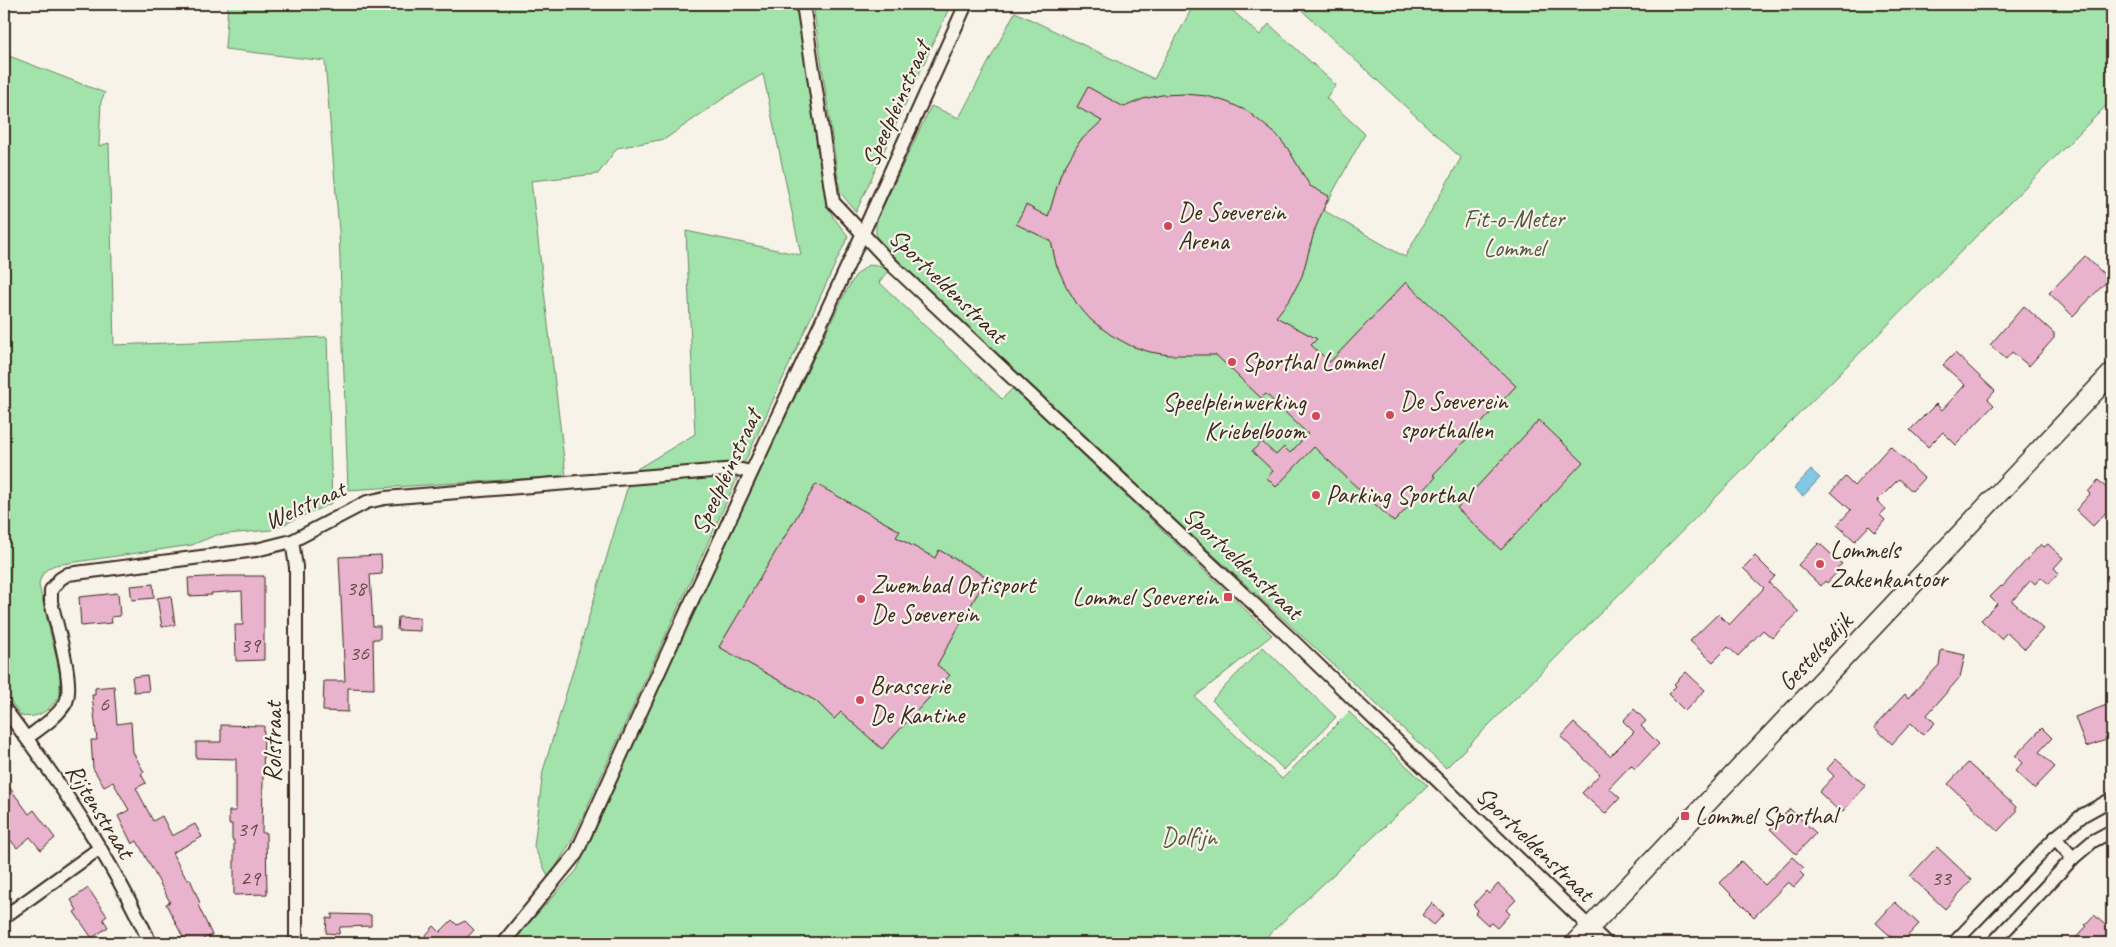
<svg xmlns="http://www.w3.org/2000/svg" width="2116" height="947" font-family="Caveat,sans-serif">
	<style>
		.green { fill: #a2e3ac; stroke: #6e8665 }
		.water { fill: #82c8e4; stroke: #668995 }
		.building { fill: #e9b3cd; stroke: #3b2a1e }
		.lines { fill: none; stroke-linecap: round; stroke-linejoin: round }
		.street-casing { stroke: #3b2a1e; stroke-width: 16 }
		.secondary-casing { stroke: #3b2a1e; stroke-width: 22 }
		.street { stroke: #f7f3e8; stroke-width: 12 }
		.secondary { stroke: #f7f3e8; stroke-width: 19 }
		.poi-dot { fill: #d1495b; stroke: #f7f3e8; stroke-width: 2 }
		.labels { text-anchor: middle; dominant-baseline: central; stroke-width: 4.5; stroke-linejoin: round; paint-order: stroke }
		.number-label { font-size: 22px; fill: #664c4a }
		.street-label { font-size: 25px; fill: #3b2a1e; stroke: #f7f3e8 }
		.poi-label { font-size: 25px; fill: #3b2a1e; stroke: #f7f3e8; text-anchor: start }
		.park-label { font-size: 25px; fill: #555842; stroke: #f7f3e8 }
	</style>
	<rect width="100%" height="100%" fill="#f7f3e8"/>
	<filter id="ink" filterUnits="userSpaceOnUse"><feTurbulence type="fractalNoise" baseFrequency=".02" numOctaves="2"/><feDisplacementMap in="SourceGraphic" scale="10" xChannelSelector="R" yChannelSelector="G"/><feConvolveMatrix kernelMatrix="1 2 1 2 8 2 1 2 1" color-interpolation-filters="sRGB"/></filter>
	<g filter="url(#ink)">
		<!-- green -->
		<g class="green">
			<path d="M228,4H798L825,195L833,217L848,236L572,840L549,878L534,847L543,771L632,472L695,434L686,231L801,255L763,74L724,98L665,139L617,148L598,174L531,181L566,476L348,490L339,231L325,61L225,49Z"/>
			<path d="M813,4H951L856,212L840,192Z"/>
			<path d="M1194,4H1225L1260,35L1269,24L1336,85L1326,98L1365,134L1323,210L1405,257L1461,158L1295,4H2112V100L1446,768L1184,528L883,246L876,237V221L931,106L959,118L1015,12L1154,79Z"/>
			<path d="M4,54L105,93L101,101L99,146L109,143L114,345L327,337L332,503L271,530L216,535L192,545L55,565C45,569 41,574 39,585L60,674V695C50,710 39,719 21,716L4,692Z"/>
			<path d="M868,265L878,266L889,270L879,282L1002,399L1013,388L1272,635L1195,697L1282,779L1349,712L1428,786L1260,943H511L577,870L709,576L844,295L855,276Z"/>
			<path d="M1263,647L1336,717L1284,770L1212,700Z"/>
		</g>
		<!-- water -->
		<path class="water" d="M1811,470L1820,478L1803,496L1794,488Z"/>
		<!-- building -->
		<g class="building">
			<path d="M1088,87L1124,107L1143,99L1162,95L1185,94L1207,96L1227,102L1247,111L1277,135L1288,149L1310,186L1329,196L1315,229L1302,276L1290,299L1276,317L1317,339L1311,345L1330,362L1406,282L1516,386L1433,475L1436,477L1394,522L1314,447L1276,487L1267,478L1273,471L1252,451L1262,442L1276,455L1284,447L1290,453L1308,434L1266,394L1261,398L1216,355H1169L1150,352L1131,346L1111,335L1091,320L1077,304L1066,286L1056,264L1051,241L1016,224L1026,205L1048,217L1061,173L1080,141L1102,121L1077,107Z"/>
			<path d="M2085,256L2109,279L2073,316L2049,293Z"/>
			<path d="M2024,306L2054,333V338L2029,366L2012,352L2006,359L1990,345Z"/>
			<path d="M1955,353L1995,391L1988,399L1994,405L1956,445L1943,432L1928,447L1910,430L1936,404L1942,410L1965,385L1943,365Z"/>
			<path d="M1539,420L1583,462L1501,550L1457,508Z"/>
			<path d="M1890,446L1924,478L1912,491L1899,479L1877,501L1886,509L1880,515L1885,520L1875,532L1869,526L1855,541L1837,525L1851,510L1831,492L1845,477L1854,486Z"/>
			<path d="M2098,480L2112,493V506L2093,526L2076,510L2090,494L2088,492Z"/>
			<path d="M816,484L900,531L896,537L935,558L939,550L987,577L937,665L950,675L882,749L841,712L834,719L816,701L719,647Z"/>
			<path d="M1819,543L1842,564L1837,568L1839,570L1827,583L1825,581L1821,586L1798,565Z"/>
			<path d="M2041,544L2044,547L2048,544L2063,558L2054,568L2059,573L2049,584L2041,577L2035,584L2031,580L2012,601L2043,629L2025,649L2007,632L2001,639L1981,620L1997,604L1990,597L2001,586L2002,587Z"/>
			<path d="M381,555L382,574L370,575L373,626H380V639H373L374,689L348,688V712L323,711L324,681H345L339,557Z"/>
			<path d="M1755,556L1775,576L1769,583L1799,612L1772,638L1763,630L1738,656L1728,647L1713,662L1690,641L1718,614L1729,625L1764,588L1743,568Z"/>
			<path d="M225,576H264V660L236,661L235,625H243L242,591L211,593L212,595L189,596L188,578Z"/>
			<path d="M153,584L154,598L132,600L130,586Z"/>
			<path d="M118,593L120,616L111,617L112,623L81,626L79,597Z"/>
			<path d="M171,596L175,625L162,627L157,598Z"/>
			<path d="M398,617L420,618V631L397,630Z"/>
			<path d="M1941,650L1965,655L1960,677L1927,715L1935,723L1923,735L1911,723L1892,744L1874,727L1905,694L1908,698L1939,665Z"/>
			<path d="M1686,672L1705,690L1685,711L1668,694L1676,686L1674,684Z"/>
			<path d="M147,675L149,691L134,692L132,677Z"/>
			<path d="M114,686L117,724L131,722L133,752L144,772L141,774L146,783L136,788L153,821L162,816L172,836L195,824L202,837L172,853L187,880L190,879L200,903L198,905L212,935L195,943H186L166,904L170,902L137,841L132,844L118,816L129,810L113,782L104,787L93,768L91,740H97L92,695H95V688Z"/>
			<path d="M2112,703V738L2086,747L2075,717Z"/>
			<path d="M1634,709L1646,721L1641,726L1659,744L1635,769L1631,765L1609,788L1620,798L1605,814L1582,793L1600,774L1561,737L1574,723L1610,756L1634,732L1623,721Z"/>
			<path d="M221,725L264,726L262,833H266L267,894L234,895V840H232V824H229V811H236V759L196,758V742H221Z"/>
			<path d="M2042,728L2052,738L2039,752L2055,767L2034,789L2015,771L2022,763L2015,756Z"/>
			<path d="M1836,759L1866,786L1841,813L1819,792L1834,776L1827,769Z"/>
			<path d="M1968,763L2016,807V812L1998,831L1948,784Z"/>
			<path d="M4,780L29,814L34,810L55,838L41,850L30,837L17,848L4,832Z"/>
			<path d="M1790,809L1816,833L1796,854L1770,829Z"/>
			<path d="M1937,847L1972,880L1945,909L1910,876Z"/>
			<path d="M1792,857L1804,868L1800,872L1804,876L1794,887L1788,882L1754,917L1720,883L1741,861L1765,885Z"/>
			<path d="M1498,884L1516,900L1506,910L1510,914L1497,928L1491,923L1488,925L1475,913L1478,910L1473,905L1486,891L1489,894Z"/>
			<path d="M88,888L107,916L103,919L108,927L92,938L74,912L77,910L71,900Z"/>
			<path d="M1895,902L1919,924L1901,943H1898L1876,923Z"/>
			<path d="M1432,903L1444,914L1434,925L1422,915Z"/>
			<path d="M332,914L371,915V926L340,927L339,934L326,933L327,918L332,919Z"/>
			<path d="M2094,915L2112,931L2100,943H2071L2087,926L2085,925Z"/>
			<path d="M452,920L457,925L465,921L474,930L462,943H430L424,937L434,926L440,932Z"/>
		</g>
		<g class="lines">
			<defs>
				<g id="street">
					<path d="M803,4L833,202L893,266L1290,638L1606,943"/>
					<path d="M292,541L296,567V943"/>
					<path d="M4,708C59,781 112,859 150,943"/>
					<path d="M27,738C40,728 55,719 65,704C76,687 56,623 51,602V590L60,579L68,574L256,550L292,541L367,502L385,498L737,469L751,472"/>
					<path d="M2055,838L2073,858"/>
					<path d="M4,917L100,848"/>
					<path d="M503,943L576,854L667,654L862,235L966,4"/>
					<path d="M1954,943L2055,838L2083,815L2112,799"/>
					<path d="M1993,943L2073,858L2093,841L2112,831"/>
				</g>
				<path id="secondary" d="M1575,943L2112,373"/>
			</defs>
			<!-- street casing -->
			<use href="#street" class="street-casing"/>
			<!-- secondary casing -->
			<use href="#secondary" class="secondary-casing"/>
			<!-- street -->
			<use href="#street" class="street"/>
			<!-- secondary -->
			<use href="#secondary" class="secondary"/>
		</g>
	</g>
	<!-- markers -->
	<g class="poi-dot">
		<circle cx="1168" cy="226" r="5"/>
		<circle cx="1232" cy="362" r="5"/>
		<circle cx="1390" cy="415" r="5"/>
		<circle cx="1316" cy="416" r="5"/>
		<circle cx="1316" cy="495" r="5"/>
		<circle cx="1820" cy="564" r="5"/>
		<rect x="1223" y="592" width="10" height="10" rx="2.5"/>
		<circle cx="861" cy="599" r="5"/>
		<circle cx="860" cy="700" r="5"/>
		<rect x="1680" y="811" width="10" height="10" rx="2.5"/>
	</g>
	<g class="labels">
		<!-- number labels -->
		<g class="number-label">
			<text x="356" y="588">38</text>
			<text x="250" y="645">39</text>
			<text x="359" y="653">36</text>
			<text x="104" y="704">6</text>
			<text x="247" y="829">31</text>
			<text x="250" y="878">29</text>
			<text x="1941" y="878">33</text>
		</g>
		<!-- street labels -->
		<g class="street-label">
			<text transform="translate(896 104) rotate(-66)">Speelpleinstraat</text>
			<text transform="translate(948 286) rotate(44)">Sportveldenstraat</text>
			<text transform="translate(726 472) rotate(-65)">Speelpleinstraat</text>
			<text transform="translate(305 505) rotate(-24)">Welstraat</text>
			<text transform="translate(1243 563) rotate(43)">Sportveldenstraat</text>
			<text transform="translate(1815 652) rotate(-47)">Gestelsedijk</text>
			<text transform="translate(273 742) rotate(-90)">Rolstraat</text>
			<text transform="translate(100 811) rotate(58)">Rijtenstraat</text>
			<text transform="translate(1535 844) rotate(44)">Sportveldenstraat</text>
		</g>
		<!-- poi labels -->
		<g class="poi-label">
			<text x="1178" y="212">De Soeverein<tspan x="1178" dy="29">Arena</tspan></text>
			<text x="1242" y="362">Sporthal Lommel</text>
			<text x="1400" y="401">De Soeverein<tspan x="1400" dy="29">sporthallen</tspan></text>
			<text x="1306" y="402" text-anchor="end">Speelpleinwerking<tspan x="1306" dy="29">Kriebelboom</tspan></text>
			<text x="1326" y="495">Parking Sporthal</text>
			<text x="1830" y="550">Lommels<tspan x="1830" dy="29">Zakenkantoor</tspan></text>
			<text x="871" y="585">Zwembad Optisport<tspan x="871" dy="29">De Soeverein</tspan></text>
			<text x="1218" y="597" text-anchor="end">Lommel Soeverein</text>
			<text x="870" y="686">Brasserie<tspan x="870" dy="29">De Kantine</tspan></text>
			<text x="1695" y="816">Lommel Sporthal</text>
		</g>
		<!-- park labels -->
		<g class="park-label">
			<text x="1514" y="219">Fit-o-Meter<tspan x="1514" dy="29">Lommel</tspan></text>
			<text x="1189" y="837">Dolfijn</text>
		</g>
	</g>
	<!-- margin -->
	<rect width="2116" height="947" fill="none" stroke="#f7f3e8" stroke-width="20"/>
	<rect x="10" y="10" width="2096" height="927" fill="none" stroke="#3b2a1e" stroke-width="2" filter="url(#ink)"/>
</svg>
